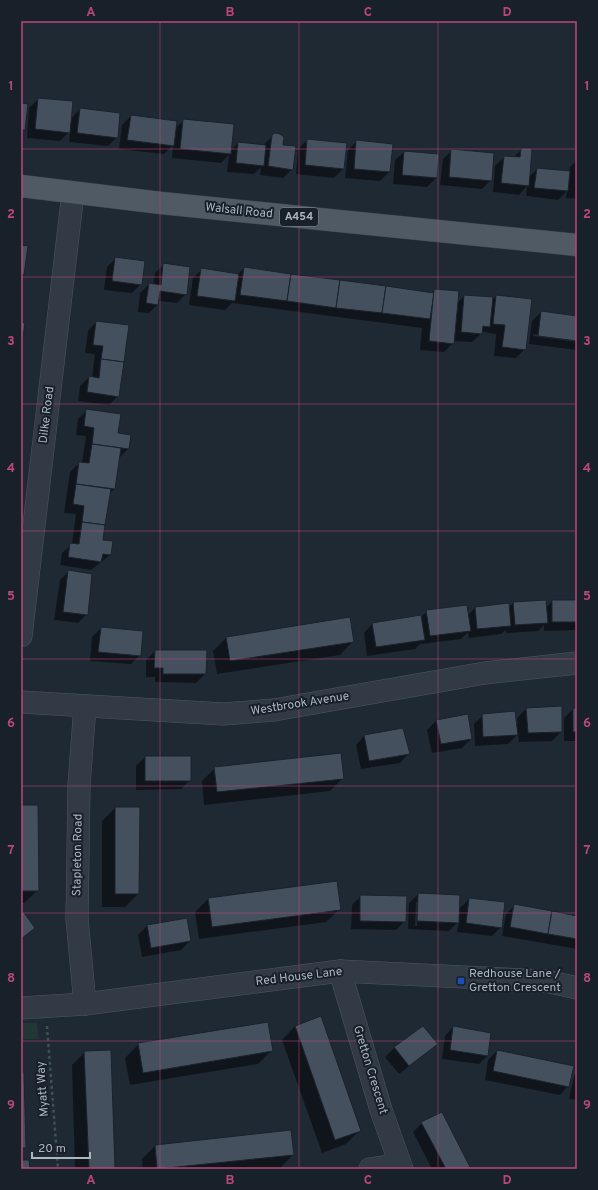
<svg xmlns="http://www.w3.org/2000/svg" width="598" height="1190" font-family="Overpass,sans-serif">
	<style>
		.green { fill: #223636 }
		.shadow { fill: #0007; fill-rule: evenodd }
		.building { fill: #45505e; stroke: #1a222b }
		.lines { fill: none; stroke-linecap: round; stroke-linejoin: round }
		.minor-casing { stroke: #4d5660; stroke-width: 23 }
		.major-casing { stroke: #3c444e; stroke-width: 23 }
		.path { stroke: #3e5153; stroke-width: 2.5; stroke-dasharray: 3 3; stroke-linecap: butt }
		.minor { stroke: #323b45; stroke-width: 22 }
		.major { stroke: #505a65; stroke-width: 22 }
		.grid { fill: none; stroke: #bb477a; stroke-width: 1; stroke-opacity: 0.55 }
		.transit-dot { fill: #1a4fb4; stroke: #182029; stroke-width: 1.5 }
		.labels { text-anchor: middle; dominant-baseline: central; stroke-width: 4; stroke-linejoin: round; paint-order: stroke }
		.shield { fill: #182029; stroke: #808994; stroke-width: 1 }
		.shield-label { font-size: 11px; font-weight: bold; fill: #acb6c2 }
		.street-label { font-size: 12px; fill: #acb6c2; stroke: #182029 }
		.poi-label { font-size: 12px; fill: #acb6c2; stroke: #182029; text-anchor: start }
		.neatline { fill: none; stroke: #bb477a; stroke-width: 1.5 }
		.grid-label { font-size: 13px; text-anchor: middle; font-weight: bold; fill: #bb477a }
	</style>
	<rect width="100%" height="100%" fill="#1f2934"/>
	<!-- green -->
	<path class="green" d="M21,1023H37L39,1039H21Z"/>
	<!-- shadow -->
	<g class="shadow">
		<path d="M38,99L70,120L80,109L117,137L108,146L69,142L70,131L60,141L27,138L29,108Z"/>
		<path d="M131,116L175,129L183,121L230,151L238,143L263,145L273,136L282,145L292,169L283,178L260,175L261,167L254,174L227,172L229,155L221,163L172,158L173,145L164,154L119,149L122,125Z"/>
		<path d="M307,140L343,169L334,178L296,174L298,149Z"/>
		<path d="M357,141L392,145L389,172L380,181L345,178L348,150Z"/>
		<path d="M452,150L491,180L482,189L440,185L443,159Z"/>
		<path d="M521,150L528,178L537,169L569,172L570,167L577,160V199L566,198L567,191L558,200L526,196L527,186L519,195L493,192L495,166L504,157L513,158Z"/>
		<path d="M404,152L436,178L427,187L393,184L395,160Z"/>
		<path d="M116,258L141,284L132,293L104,290L107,267Z"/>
		<path d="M164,264L186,294L177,303L158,301V304L149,313L138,312L140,293L149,284L153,285L155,273Z"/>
		<path d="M244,268L431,293L434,290L457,303L464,296L492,300L496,296L525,349L516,358L494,356L496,334L483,332L472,342L453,341V343L444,352L420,350L422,328L232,303L225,310L189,305L193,278L202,269L238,274Z"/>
		<path d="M541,312L577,317V340L533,334V336L577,342V350L529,344L532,321Z"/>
		<path d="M96,322L118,396L109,405L78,401L80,386L89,377L92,378L95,354L85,353L88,331Z"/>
		<path d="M87,410L117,434L128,449L119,458L114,489L109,494L102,541L110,555L91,570L60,565L62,553L72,544L76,514L64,513L70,472L79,463H82L86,436L76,435L78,419Z"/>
		<path d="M69,571L87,614L78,623L54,620L60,580Z"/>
		<path d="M552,601H577V630L544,631V625L538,631L506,633V630L501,634L469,638L468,632L461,639L421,644V643L415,649L367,656L364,633L372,624L422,616L427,611L468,615L475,608H508L513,603L546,608Z"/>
		<path d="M101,628L140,655L131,664L90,661L92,637Z"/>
		<path d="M226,638L353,641L340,655L217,674L213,651Z"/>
		<path d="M155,651H206L205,674L196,683L155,682V677H146V660Z"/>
		<path d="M561,708V732L552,741L519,742L518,734L508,744L475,746L474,724L483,715L516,724H518L517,718L526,709Z"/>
		<path d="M573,709H577V741H564V718Z"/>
		<path d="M467,715L471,739L462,748L432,753L427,730L436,721Z"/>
		<path d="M364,736L408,754L400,763L361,769L356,745Z"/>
		<path d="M145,757L190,780L181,789L136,790V766Z"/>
		<path d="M215,768L343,778L330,791L204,805L202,781Z"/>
		<path d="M21,806L38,890L24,903H21Z"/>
		<path d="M115,808L138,894L125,907H102V821Z"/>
		<path d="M418,894L458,910L469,899L501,927L492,936L457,932L459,921L449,931L408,929L409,903ZM416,902H418L417,926H415Z"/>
		<path d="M361,896L405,921L396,930L351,929L352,905Z"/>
		<path d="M208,899L340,909L326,922L199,939L195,912Z"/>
		<path d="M515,905L577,917V949L502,936L506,914Z"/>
		<path d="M21,912L34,928L21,940Z"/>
		<path d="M187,919L190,941L181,950L142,957L138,935L147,926Z"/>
		<path d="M320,1018L359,1131L346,1144L322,1153L282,1040L295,1026Z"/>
		<path d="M453,1027L488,1055L479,1064L442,1059L445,1036Z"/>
		<path d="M423,1028L437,1044L399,1074L385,1057L394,1048Z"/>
		<path d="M139,1044L271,1051L258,1064L130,1085L125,1058Z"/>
		<path d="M497,1051L568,1086L560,1095L485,1080L488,1060Z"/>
		<path d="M85,1052L114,1169H75L72,1065Z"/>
		<path d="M577,1073V1100L569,1099L574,1076Z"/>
		<path d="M422,1123L470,1169H432L413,1132Z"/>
		<path d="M155,1146L293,1155L280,1168L272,1169H143L142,1159Z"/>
	</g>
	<!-- building -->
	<g class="building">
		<path d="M38,98L73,101L70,133L35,129Z"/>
		<path d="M21,103L28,104L25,130H21Z"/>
		<path d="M80,108L120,113L118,138L77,133Z"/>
		<path d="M131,115L177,121L174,146L127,140Z"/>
		<path d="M183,119L234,124L231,154L180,149Z"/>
		<path d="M275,133L280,134L284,137L283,145L296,146L293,170L268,166L272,135Z"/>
		<path d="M307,139L347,143L344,169L305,165Z"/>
		<path d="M356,140L393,144L390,172L354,169Z"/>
		<path d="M238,142L266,145L264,166L236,163Z"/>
		<path d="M523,148H531L532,150L529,186L501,183L504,156L520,157L521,149Z"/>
		<path d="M451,149L494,153L492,181L449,177Z"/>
		<path d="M404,151L439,154L437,178L402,175Z"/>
		<path d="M537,168L570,171L568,191L534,188Z"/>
		<path d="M21,245L28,246L24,275L21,274Z"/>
		<path d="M115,257L145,261L142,285L112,281Z"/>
		<path d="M163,263L190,267L187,295L160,291L158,305L146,303L149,283L161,285Z"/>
		<path d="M244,267L291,274L287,301L240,295Z"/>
		<path d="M201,268L239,274L235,301L197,296Z"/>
		<path d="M291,274L340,280L336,308L287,301Z"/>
		<path d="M340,280L386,286L382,313L336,308Z"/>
		<path d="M386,286L434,293L430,319L382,313Z"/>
		<path d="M434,289L459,291L454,344L429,341Z"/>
		<path d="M464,295L493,297L490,327L483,326L482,334L461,332Z"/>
		<path d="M496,295L532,299L526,350L502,347L505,325L493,324Z"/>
		<path d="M541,311L577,316V341L538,336Z"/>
		<path d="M96,321L129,325L124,362L101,359L103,346L93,345Z"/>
		<path d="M21,322L25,323L23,338L21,337Z"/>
		<path d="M101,359L124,362L119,397L87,392L89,376L99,378Z"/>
		<path d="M86,409L121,414L118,433L131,435L129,449L92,444L94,428L84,426Z"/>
		<path d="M92,444L121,448L115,489L76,484L79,462L89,463Z"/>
		<path d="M76,484L111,489L105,525L82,522L84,506L73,504Z"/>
		<path d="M82,522L105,525L103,540L113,541L111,555L103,554L101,562L68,557L70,543L79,544Z"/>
		<path d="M68,570L92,574L88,615L63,612Z"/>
		<path d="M546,600L548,623L515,625L513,602Z"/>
		<rect x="552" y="600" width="25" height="22"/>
		<path d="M509,603L511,626L477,629L475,607Z"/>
		<path d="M467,605L471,631L430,636L426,610Z"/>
		<path d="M421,615L425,640L376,647L372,623Z"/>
		<path d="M350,617L354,642L230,661L226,637Z"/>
		<path d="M101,627L143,631L141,656L98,652Z"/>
		<path d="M155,650H207L206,674H163V668H154Z"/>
		<path d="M562,706V732L528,733L526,708Z"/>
		<rect x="573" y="708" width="4" height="24"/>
		<path d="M515,711L518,735L483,737L482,714Z"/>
		<path d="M468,714L472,739L441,744L436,720Z"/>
		<path d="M403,728L410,754L369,761L364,735Z"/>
		<path d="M341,753L344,779L217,792L214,767Z"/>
		<rect x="145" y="756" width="46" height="25"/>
		<path d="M21,805H38L39,891H21Z"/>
		<path d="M115,807H140L139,894H115Z"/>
		<path d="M337,881L341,910L212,927L208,898Z"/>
		<path d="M418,893L460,895L459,923L417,921Z"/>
		<path d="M360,895L407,896L406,922L360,921Z"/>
		<path d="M469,898L505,902L502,928L466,923Z"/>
		<path d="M514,904L552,911L548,934L510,927Z"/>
		<path d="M22,910L35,928L21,939V911Z"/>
		<path d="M552,911L577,916V939L548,934Z"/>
		<path d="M187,918L191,941L151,948L147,925Z"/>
		<path d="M321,1016L361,1131L335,1140L295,1026Z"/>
		<path d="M268,1022L273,1051L143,1073L138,1043Z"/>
		<path d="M423,1026L438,1044L409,1066L394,1047Z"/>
		<path d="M453,1026L491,1033L488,1056L450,1050Z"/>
		<path d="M111,1050L115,1169H89L84,1051Z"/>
		<path d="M497,1050L574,1066L569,1087L493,1071Z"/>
		<path d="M21,1072H24L26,1148H21Z"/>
		<path d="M442,1112L471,1169H446L421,1122Z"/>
		<path d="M291,1130L294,1155L157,1169L155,1145Z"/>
		<path d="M21,1160H29L30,1169H21Z"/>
	</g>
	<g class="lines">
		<defs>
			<g id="minor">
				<path d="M21,636L73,193"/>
				<path d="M21,702L223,714L274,710L485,673L577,663"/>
				<path d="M340,971L381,1110L402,1169"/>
				<path d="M85,1004L77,919L79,785L85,706"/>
				<path d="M21,1008L85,1004L340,971L546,981L577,988"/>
				<path d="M370,1169L399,1165"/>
			</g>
			<path id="major" d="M21,186L161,203L577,245"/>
		</defs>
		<!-- minor casing -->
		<use href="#minor" class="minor-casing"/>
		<!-- major casing -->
		<use href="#major" class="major-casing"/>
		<!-- path -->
		<path class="path" d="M47,1026L58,1169"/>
		<!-- minor -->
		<use href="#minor" class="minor"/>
		<!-- major -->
		<use href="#major" class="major"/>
	</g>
	<!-- grid -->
	<path class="grid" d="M160,21V1169M299,21V1169M438,21V1169M21,149H577M21,277H577M21,404H577M21,531H577M21,659H577M21,786H577M21,913H577M21,1041H577"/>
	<!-- markers -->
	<rect class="transit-dot" x="457" y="977" width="8" height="8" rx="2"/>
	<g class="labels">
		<!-- shield labels -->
		<rect class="shield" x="280" y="208" width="38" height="18" rx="3"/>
		<g class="shield-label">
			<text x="299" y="217">A454</text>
		</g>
		<!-- street labels -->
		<g class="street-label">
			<text transform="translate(239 211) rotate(6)">Walsall Road</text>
			<text transform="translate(47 415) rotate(-83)">Dilke Road</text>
			<text transform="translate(300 704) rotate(-9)">Westbrook Avenue</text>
			<text transform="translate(78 855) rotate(-89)">Stapleton Road</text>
			<text transform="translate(299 977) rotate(-7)">Red House Lane</text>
			<text transform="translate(370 1070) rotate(73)">Gretton Crescent</text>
			<text transform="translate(43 1089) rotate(-94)">Myatt Way</text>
		</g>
		<!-- poi labels -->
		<g class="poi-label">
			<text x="469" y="974">Redhouse Lane /<tspan x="469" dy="14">Gretton Crescent</tspan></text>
		</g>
	</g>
	<!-- border -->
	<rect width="598" height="1190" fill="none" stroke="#182029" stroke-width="44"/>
	<!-- scale -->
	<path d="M32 1152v6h58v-6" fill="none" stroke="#acb6c2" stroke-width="2"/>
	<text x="38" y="1152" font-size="12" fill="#acb6c2" stroke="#182029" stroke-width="3" paint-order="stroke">20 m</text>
	<rect x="22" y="22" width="554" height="1146" class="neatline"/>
	<g class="grid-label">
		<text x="91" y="16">A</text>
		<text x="230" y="16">B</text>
		<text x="368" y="16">C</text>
		<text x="507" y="16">D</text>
		<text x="11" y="90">1</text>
		<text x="587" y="90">1</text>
		<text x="11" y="218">2</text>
		<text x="587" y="218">2</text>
		<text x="11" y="345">3</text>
		<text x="587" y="345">3</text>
		<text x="11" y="472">4</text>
		<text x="587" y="472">4</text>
		<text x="11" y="600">5</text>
		<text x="587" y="600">5</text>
		<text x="11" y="727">6</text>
		<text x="587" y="727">6</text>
		<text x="11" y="854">7</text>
		<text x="587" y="854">7</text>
		<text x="11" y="982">8</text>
		<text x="587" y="982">8</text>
		<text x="11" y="1109">9</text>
		<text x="587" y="1109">9</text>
		<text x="91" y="1184">A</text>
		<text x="230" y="1184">B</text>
		<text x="368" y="1184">C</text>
		<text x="507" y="1184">D</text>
	</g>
</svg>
